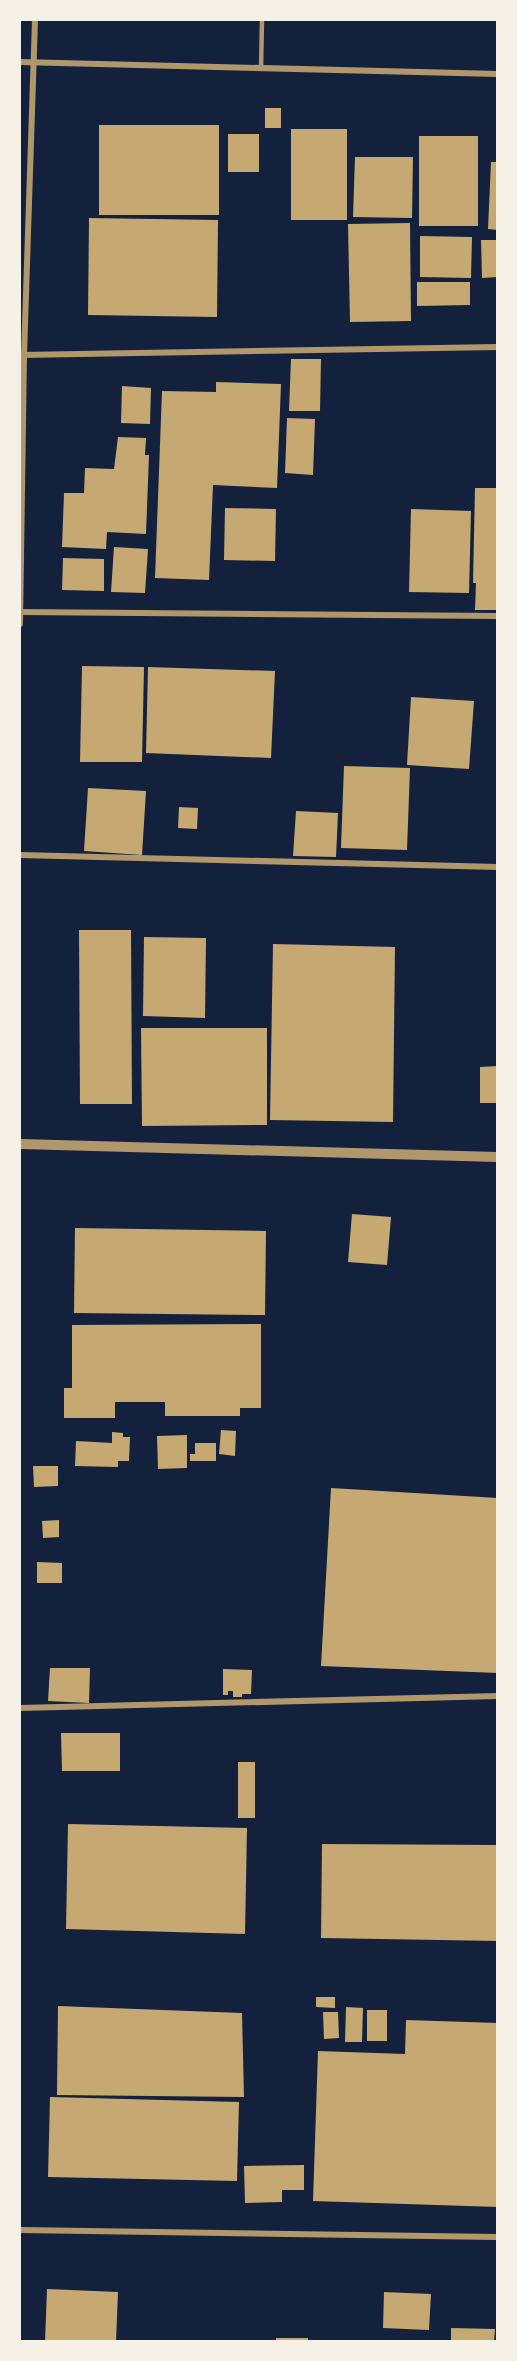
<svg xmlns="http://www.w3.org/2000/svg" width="517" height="2361" font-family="Mulish,sans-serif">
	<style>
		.building { fill: #c6a872 }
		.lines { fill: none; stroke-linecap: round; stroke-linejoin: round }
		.service { stroke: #b1986c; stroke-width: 4.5 }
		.minor { stroke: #b1986c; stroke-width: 6 }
		.tertiary { stroke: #b1986c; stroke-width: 10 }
	</style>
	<rect width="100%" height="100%" fill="#14213d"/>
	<!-- building -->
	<g class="building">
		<rect x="265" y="108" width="16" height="20"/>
		<rect x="99" y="125" width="120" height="90"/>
		<rect x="291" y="129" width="56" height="91"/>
		<rect x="228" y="134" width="31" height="38"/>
		<rect x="419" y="136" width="59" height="90"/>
		<path d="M355,157H413L412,218L353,217Z"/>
		<path d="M491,162H498V230L488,229Z"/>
		<path d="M89,218L218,220L217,317L88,315Z"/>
		<path d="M410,223L411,321L350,322L348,224Z"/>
		<path d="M420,236L472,237L471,278L420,277Z"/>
		<path d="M481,240H498V277L482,278Z"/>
		<path d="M417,282H470V305L417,306Z"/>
		<path d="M291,359H321L320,411H289Z"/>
		<path d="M216,382L281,384L277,488L213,485L209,580L155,578L162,391L216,392Z"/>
		<path d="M122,386L151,388L150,424L121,423Z"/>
		<path d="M287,418L315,419L313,475L285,473Z"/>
		<path d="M118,437L146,438L145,455H149L146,534L107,532L106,549L62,547L64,493H84L85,468L114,469Z"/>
		<path d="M475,488H498V610H475L476,583H473Z"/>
		<path d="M225,508L276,509L275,561L224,560Z"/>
		<path d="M411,509L471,511L469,593L409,592Z"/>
		<path d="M114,547L148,549L145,593L111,592Z"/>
		<path d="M63,558L104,559V591L62,590Z"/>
		<path d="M82,666L144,667L142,762H80Z"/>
		<path d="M148,667L275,671L271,758L146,753Z"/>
		<path d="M411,697L474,701L469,769L407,765Z"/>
		<path d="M344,766L410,768L407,850L341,848Z"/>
		<path d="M88,788L146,791L142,855L84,851Z"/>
		<path d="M179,807L198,808L197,829L178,828Z"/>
		<path d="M296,811L338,813L336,857L293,856Z"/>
		<path d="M79,930H131L132,1104H80Z"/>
		<path d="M144,937L206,938L205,1018L143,1016Z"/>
		<path d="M273,944L395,947L393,1122L270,1120Z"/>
		<path d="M141,1028H267V1125L142,1126Z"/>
		<path d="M498,1066V1103H480V1067Z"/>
		<path d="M352,1214L391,1217L387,1265L348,1262Z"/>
		<path d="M75,1228L266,1231L265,1315L74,1313Z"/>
		<path d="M261,1324V1408H240V1416H165V1402H115V1418H64V1388H72V1325Z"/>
		<path d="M221,1430L236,1431L235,1456L219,1454Z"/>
		<path d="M112,1432L123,1433V1437H130L129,1461H118V1467L75,1466L76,1441L112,1443Z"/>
		<path d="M187,1435V1468L158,1469L157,1436Z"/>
		<path d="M195,1443H216V1461H190V1454H195Z"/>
		<path d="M33,1466H58V1486L34,1487Z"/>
		<path d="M331,1488L498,1498V1673L321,1666Z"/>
		<path d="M59,1520V1537L43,1538L42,1521Z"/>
		<path d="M37,1562L62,1563V1583H37Z"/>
		<path d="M50,1668H90L89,1703L48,1701Z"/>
		<path d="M223,1669L252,1670L251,1694H242V1697H233V1691H228V1695H223Z"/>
		<path d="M61,1733H120V1771H62Z"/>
		<rect x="238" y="1762" width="17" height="56"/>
		<path d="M68,1824L247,1828L245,1934L66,1929Z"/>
		<path d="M322,1844L498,1845V1941L321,1938Z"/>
		<path d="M316,1997H335V2008L316,2007Z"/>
		<path d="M58,2006L242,2013L244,2097L57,2095Z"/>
		<path d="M346,2007L363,2008L362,2042H345Z"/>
		<rect x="367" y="2010" width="20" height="31"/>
		<path d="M323,2012H338L339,2038L324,2039Z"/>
		<path d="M406,2020L498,2023V2207L313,2201L318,2051L405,2054Z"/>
		<path d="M50,2097L239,2102L237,2181L48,2177Z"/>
		<path d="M304,2165V2190H282V2202L245,2203L244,2166Z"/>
		<path d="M47,2289L118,2292L116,2342H45Z"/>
		<path d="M384,2292L431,2294L429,2330L383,2328Z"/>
		<path d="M451,2328L495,2329L494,2342H451Z"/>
		<rect x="276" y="2338" width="32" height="4"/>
	</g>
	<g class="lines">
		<!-- service -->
		<path class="service" d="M261,69L262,20"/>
		<!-- minor -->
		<g class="minor">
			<path d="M20,62L498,74"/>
			<path d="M20,355L498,347"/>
			<path d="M20,612L498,616"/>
			<path d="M20,624L24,355L35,20"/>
			<path d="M20,855L498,867"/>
			<path d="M20,1708L498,1696"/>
			<path d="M20,2230L498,2237"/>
		</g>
		<!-- tertiary -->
		<path class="tertiary" d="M20,1144L498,1157"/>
	</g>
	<!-- border -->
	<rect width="517" height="2361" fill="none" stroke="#f6f1e7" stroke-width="42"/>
</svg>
